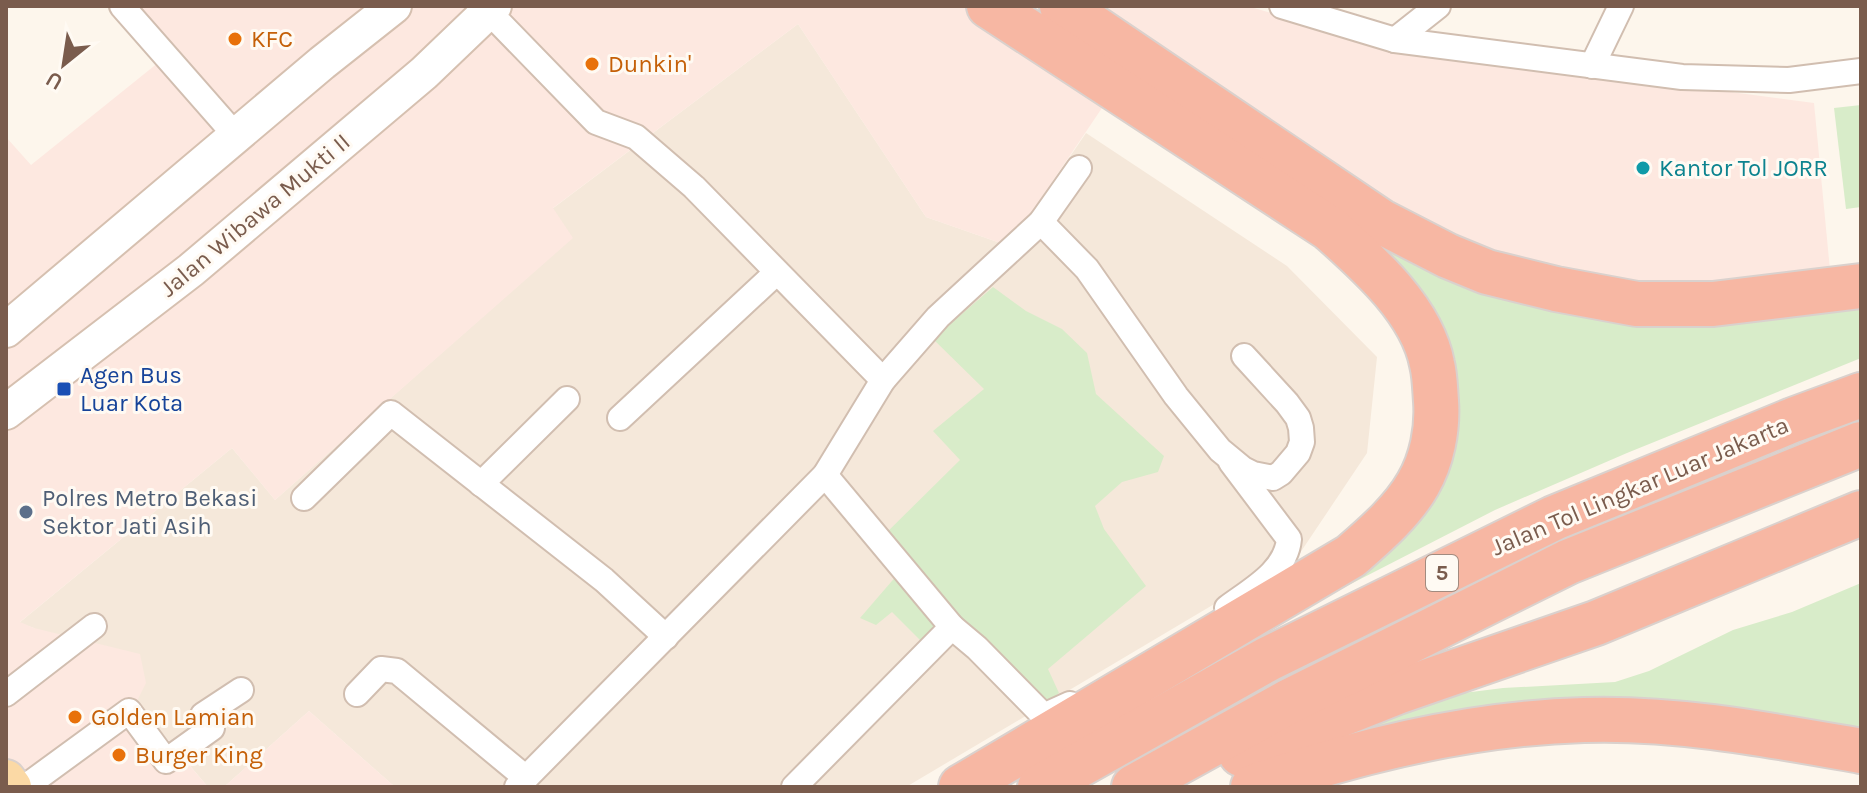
<svg xmlns="http://www.w3.org/2000/svg" width="1867" height="793" font-family="Karla,sans-serif">
	<style>
		.residential { fill: #f5e8da }
		.commercial { fill: #fde8e0 }
		.green { fill: #d8ecc9 }
		.lines { fill: none; stroke-linecap: round; stroke-linejoin: round }
		.street-casing { stroke: #d1beb0; stroke-width: 28 }
		.secondary-casing { stroke: #d6c0b0; stroke-width: 38 }
		.primary-casing { stroke: #dad1cd; stroke-width: 42 }
		.highway-casing { stroke: #dad1cd; stroke-width: 48 }
		.street { stroke: #fff; stroke-width: 24 }
		.secondary { stroke: #fff; stroke-width: 34 }
		.primary { stroke: #fbd9a5; stroke-width: 38 }
		.highway { stroke: #f7b7a3; stroke-width: 44 }
		.food-dot { fill: #e8710a; stroke: #fffaf3; stroke-width: 3 }
		.culture-dot { fill: #0f9aa8; stroke: #fffaf3; stroke-width: 3 }
		.transit-dot { fill: #1a4fb4; stroke: #fffaf3; stroke-width: 3 }
		.service-dot { fill: #5c6f8a; stroke: #fffaf3; stroke-width: 3 }
		.labels { text-anchor: middle; dominant-baseline: central; stroke-width: 6; stroke-linejoin: round; paint-order: stroke }
		.shield { fill: #fffaf3; stroke: #a28b7f; stroke-width: 2 }
		.shield-label { font-size: 22px; font-weight: bold; fill: #7a5c4d }
		.food-label { font-size: 24px; fill: #c56008; stroke: #fffaf3; text-anchor: start }
		.culture-label { font-size: 24px; fill: #0d838f; stroke: #fffaf3; text-anchor: start }
		.street-label { font-size: 24px; fill: #7a5c4d; stroke: #fffaf3 }
		.transit-label { font-size: 24px; fill: #164399; stroke: #fffaf3; text-anchor: start }
		.service-label { font-size: 24px; fill: #4e5e75; stroke: #fffaf3; text-anchor: start }
	</style>
	<rect width="100%" height="100%" fill="#fdf6ec"/>
	<!-- residential -->
	<path class="residential" d="M798,24L926,217L1009,246L1086,133L1287,266L1377,357L1367,453L1300,553L906,787H395L309,711L224,787H208L136,702L34,628L19,623L232,448L275,500L572,238L552,209Z"/>
	<!-- commercial -->
	<g class="commercial">
		<path d="M130,6H1247L1389,47L1814,103L1830,270L1665,287L1494,263L1135,59L1009,246L926,217L798,24L553,208L573,238L275,500L232,448L20,622L34,628L140,654L146,683L136,703L208,787H6V137L31,165L169,54Z"/>
		<path d="M309,711L395,787H224Z"/>
	</g>
	<!-- green -->
	<g class="green">
		<path d="M1861,105V207L1846,209L1834,108Z"/>
		<path d="M1345,223L1789,315L1861,309V358L1627,453L1495,510L1300,610L1345,575L1449,409Z"/>
		<path d="M993,287L1026,311L1062,329L1087,353L1096,394L1164,456L1158,472L1122,482L1095,506L1104,529L1146,586L1048,669L1059,693L1029,718L1018,697L1026,686L1016,669L951,613L924,644L892,612L876,625L860,618L904,567L879,540L960,460L933,431L984,389L933,339Z"/>
		<path d="M1861,583V737L1783,726L1274,751L1416,699L1503,688L1615,682L1649,671L1733,630L1792,612Z"/>
	</g>
	<g class="lines">
		<defs>
			<g id="street">
				<path d="M122,6L237,137"/>
				<path d="M1282,6L1395,40L1682,77L1789,80L1861,71"/>
				<path d="M489,12L596,122L636,137L694,187L883,380"/>
				<path d="M1395,40L1438,6"/>
				<path d="M1592,66L1621,6"/>
				<path d="M1041,222L1087,269L1176,396L1220,450L1243,469L1253,474L1273,478L1281,473L1298,453L1302,442L1301,428L1298,418L1287,403L1244,356"/>
				<path d="M620,418L776,273"/>
				<path d="M481,484L567,399"/>
				<path d="M304,498L391,413L604,580L666,637"/>
				<path d="M1227,608C1251,590 1286,572 1289,539L1231,462"/>
				<path d="M952,627L977,648L1041,713L1048,714L1070,704"/>
				<path d="M6,694L94,626"/>
				<path d="M357,694L381,669L397,671L526,778"/>
				<path d="M25,787L129,711L166,761L212,728L203,715L241,690"/>
				<path d="M517,787L825,475L883,380L938,317L1041,222L1079,168"/>
				<path d="M794,787L952,627L825,475"/>
			</g>
			<g id="secondary">
				<path d="M6,330L322,63L394,6"/>
				<path d="M6,412L191,270L424,73L494,6"/>
			</g>
			<path id="primary" d="M6,779L12,787"/>
			<g id="highway">
				<path d="M1062,6L1380,221L1448,256L1487,272L1556,289L1637,304H1713L1861,286"/>
				<path d="M1241,754L1397,692L1596,623L1861,513"/>
				<path d="M961,787L1351,556C1375,535 1402,512 1418,484C1432,460 1438,429 1436,401C1435,389 1435,376 1432,364C1422,310 1368,263 1330,229L989,6"/>
				<path d="M1040,787L1268,659L1554,518L1793,420L1861,395"/>
				<path d="M1134,787L1288,702L1568,562L1861,444"/>
				<path d="M1253,787C1360,750 1471,723 1584,720C1677,717 1770,735 1861,751"/>
			</g>
		</defs>
		<!-- street casing -->
		<use href="#street" class="street-casing"/>
		<!-- secondary casing -->
		<use href="#secondary" class="secondary-casing"/>
		<!-- primary casing -->
		<use href="#primary" class="primary-casing"/>
		<!-- highway casing -->
		<use href="#highway" class="highway-casing"/>
		<!-- street -->
		<use href="#street" class="street"/>
		<!-- secondary -->
		<use href="#secondary" class="secondary"/>
		<!-- primary -->
		<use href="#primary" class="primary"/>
		<!-- highway -->
		<use href="#highway" class="highway"/>
	</g>
	<!-- markers -->
	<g class="food-dot">
		<circle cx="235" cy="39" r="8"/>
		<circle cx="592" cy="64" r="8"/>
		<circle cx="75" cy="717" r="8"/>
		<circle cx="119" cy="755" r="8"/>
	</g>
	<circle class="culture-dot" cx="1643" cy="168" r="8"/>
	<rect class="transit-dot" x="56" y="381" width="16" height="16" rx="4"/>
	<circle class="service-dot" cx="26" cy="512" r="8"/>
	<g class="labels">
		<!-- shield labels -->
		<rect class="shield" x="1426" y="555" width="32" height="36" rx="6"/>
		<g class="shield-label">
			<text x="1442" y="573">5</text>
		</g>
		<!-- food labels -->
		<g class="food-label">
			<text x="251" y="39">KFC</text>
			<text x="608" y="64">Dunkin'</text>
			<text x="91" y="717">Golden Lamian</text>
			<text x="135" y="755">Burger King</text>
		</g>
		<!-- culture labels -->
		<g class="culture-label">
			<text x="1659" y="168">Kantor Tol JORR</text>
		</g>
		<!-- street labels -->
		<g class="street-label">
			<text transform="translate(255 215) rotate(-40)">Jalan Wibawa Mukti II</text>
			<text transform="translate(1640 486) rotate(-23)">Jalan Tol Lingkar Luar Jakarta</text>
		</g>
		<!-- transit labels -->
		<g class="transit-label">
			<text x="80" y="375">Agen Bus<tspan x="80" dy="28">Luar Kota</tspan></text>
		</g>
		<!-- service labels -->
		<g class="service-label">
			<text x="42" y="498">Polres Metro Bekasi<tspan x="42" dy="28">Sektor Jati Asih</tspan></text>
		</g>
	</g>
	<!-- border -->
	<rect width="1867" height="793" fill="none" stroke="#7a5c4d" stroke-width="16"/>
	<!-- north arrow -->
	<g transform="translate(64 64) rotate(210)" stroke="#fffaf3" stroke-width="6" paint-order="stroke">
	<path d="M0-6L14 30L0 20L-14 30Z" fill="#7a5c4d"/>
	<text y="-12" font-size="22" font-weight="bold" text-anchor="middle" fill="#7a5c4d">U</text>
	</g>
</svg>
